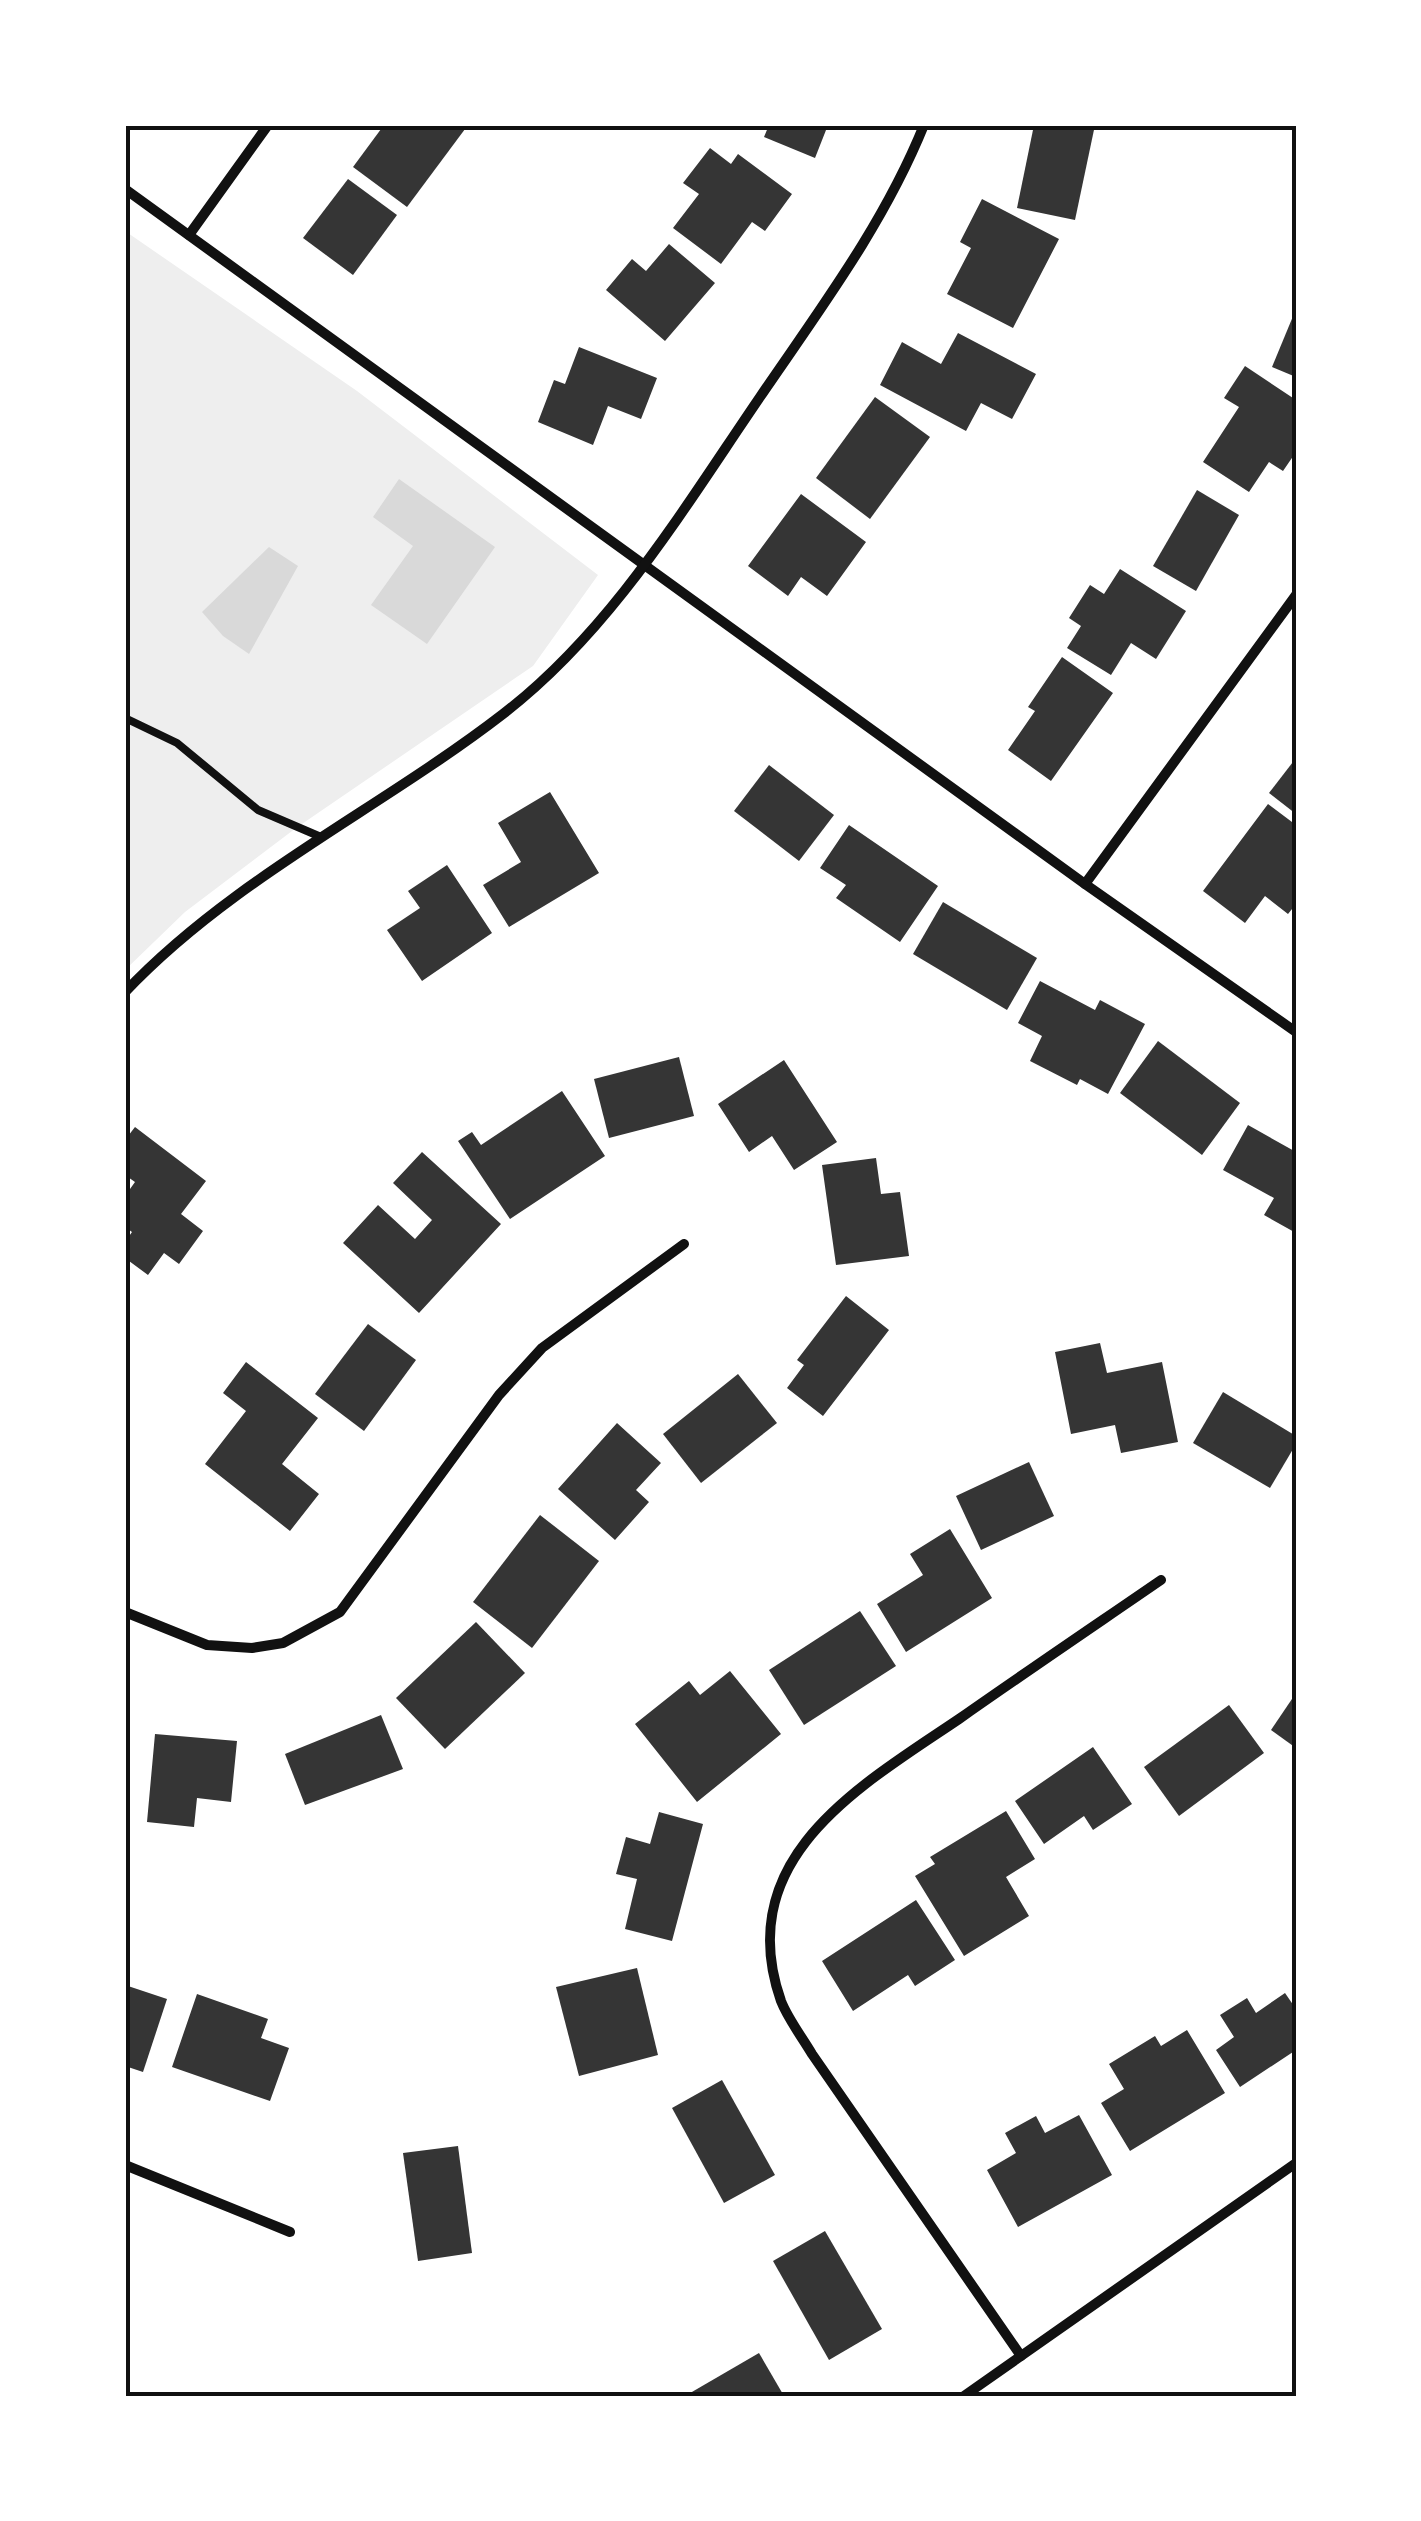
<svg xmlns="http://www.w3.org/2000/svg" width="1421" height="2521" font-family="Cabin,sans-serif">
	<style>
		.green { fill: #eee }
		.water { fill: #d9d9d9 }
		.building { fill: #353535 }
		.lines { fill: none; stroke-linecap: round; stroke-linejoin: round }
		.service { stroke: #111; stroke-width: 8 }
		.minor { stroke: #111; stroke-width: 10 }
		.neatline { fill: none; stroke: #111; stroke-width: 4 }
	</style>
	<rect width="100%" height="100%" fill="#fff"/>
	<!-- green -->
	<path class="green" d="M125,231L357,391L598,575L533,666L296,828L185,912L125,970Z"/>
	<!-- water -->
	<g class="water">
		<path d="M399,479L495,547L427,644L371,605L413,546L373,517Z"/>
		<path d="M269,547L298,566L249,654L223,636L202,612Z"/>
	</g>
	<!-- building -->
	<g class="building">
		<path d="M384,125H468L407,207L353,167Z"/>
		<path d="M769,125H828L815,158L764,137Z"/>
		<path d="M1034,125H1095L1075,220L1017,208Z"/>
		<path d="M710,148L731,164L738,154L792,194L765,231L752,222L721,264L673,228L699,194L683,183Z"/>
		<path d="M348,179L397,215L353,275L303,238Z"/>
		<path d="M982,199L1059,239L1013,328L947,294L971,248L960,242Z"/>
		<path d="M669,244L715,283L665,341L606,290L632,259L646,271Z"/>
		<path d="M1296,309V377L1272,367Z"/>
		<path d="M958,333L1036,374L1012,419L981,403L966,431L880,385L902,342L941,364Z"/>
		<path d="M579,347L657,378L641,419L608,406L593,445L538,422L554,380L565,384Z"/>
		<path d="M1245,366L1296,400V452L1283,471L1269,462L1249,492L1203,462L1239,407L1224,398Z"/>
		<path d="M875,397L930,437L870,519L816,478Z"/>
		<path d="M1197,490L1239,515L1196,591L1153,566Z"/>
		<path d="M801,494L866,542L827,596L801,577L788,596L748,566Z"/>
		<path d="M1120,569L1186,611L1156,659L1131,643L1111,675L1067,648L1081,626L1069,618L1090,585L1104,594Z"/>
		<path d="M1062,657L1113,693L1051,781L1008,750L1035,711L1028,707Z"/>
		<path d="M1296,758V814L1269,793Z"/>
		<path d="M769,765L834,815L799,861L734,811Z"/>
		<path d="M550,792L599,873L509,927L483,885L521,862L498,823Z"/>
		<path d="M1268,804L1296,825V904L1288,914L1265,896L1245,923L1203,891Z"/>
		<path d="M849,825L938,886L900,942L836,898L846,885L820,868Z"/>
		<path d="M447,865L492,933L422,981L387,930L420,908L408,891Z"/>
		<path d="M943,902L1037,958L1007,1010L913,954Z"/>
		<path d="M1040,981L1095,1010L1100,1000L1145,1024L1108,1094L1080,1079L1077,1085L1030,1061L1042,1036L1018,1023Z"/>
		<path d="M1158,1041L1240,1103L1202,1155L1120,1093Z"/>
		<path d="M679,1057L694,1116L609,1138L594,1079Z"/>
		<path d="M784,1060L837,1142L794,1170L772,1136L749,1152L718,1104Z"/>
		<path d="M562,1091L605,1156L510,1219L458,1141L472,1132L481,1145Z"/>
		<path d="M1248,1125L1296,1152V1233L1264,1215L1274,1198L1223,1170Z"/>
		<path d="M135,1127L206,1181L181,1214L203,1231L179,1264L164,1253L148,1275L125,1258V1242L132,1232L125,1227V1196L135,1182L125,1175V1140Z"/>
		<path d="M422,1152L501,1224L419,1313L343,1243L378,1205L415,1239L432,1220L393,1183Z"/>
		<path d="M876,1158L881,1194L900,1192L909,1256L836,1265L822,1165Z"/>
		<path d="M846,1296L889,1330L823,1416L787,1388L804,1365L797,1360Z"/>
		<path d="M368,1324L416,1360L364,1431L315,1394Z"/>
		<path d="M1100,1343L1107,1373L1162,1362L1178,1442L1121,1453L1115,1425L1071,1434L1055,1352Z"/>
		<path d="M246,1362L318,1418L282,1464L319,1494L290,1531L205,1464L246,1411L223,1393Z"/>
		<path d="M738,1374L777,1423L701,1483L663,1434Z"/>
		<path d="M1223,1392L1296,1436V1444L1270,1488L1193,1443Z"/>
		<path d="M617,1423L661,1463L636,1490L649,1502L615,1540L558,1489Z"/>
		<path d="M1029,1462L1054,1516L981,1550L956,1496Z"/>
		<path d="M540,1515L599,1561L532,1648L473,1602Z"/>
		<path d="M950,1529L992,1598L906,1652L877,1604L923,1575L910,1554Z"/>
		<path d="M860,1611L896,1666L804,1725L769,1670Z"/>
		<path d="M476,1622L525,1673L445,1749L396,1698Z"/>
		<path d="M730,1671L781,1734L697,1802L635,1724L689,1681L700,1695Z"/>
		<path d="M1296,1693V1748L1271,1730Z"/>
		<path d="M1229,1705L1264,1753L1179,1816L1144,1767Z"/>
		<path d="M381,1715L403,1769L305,1805L285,1754Z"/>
		<path d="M155,1734L237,1741L231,1802L197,1798L194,1827L147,1822Z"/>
		<path d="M1093,1747L1132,1804L1093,1830L1084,1816L1044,1844L1015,1801Z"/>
		<path d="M1006,1811L1035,1859L1006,1877L1029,1916L964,1956L915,1876L935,1864L930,1857Z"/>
		<path d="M659,1812L703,1824L672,1941L625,1929L637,1879L616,1874L626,1837L650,1844Z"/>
		<path d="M916,1900L955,1960L915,1986L908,1975L853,2011L822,1961Z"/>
		<path d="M637,1968L658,2055L579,2076L556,1987Z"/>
		<path d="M125,1985L167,1999L143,2072L125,2066Z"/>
		<path d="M1285,1993L1296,2009V2050L1240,2087L1216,2050L1234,2037L1220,2015L1247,1998L1256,2013Z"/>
		<path d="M197,1994L268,2019L261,2038L289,2048L270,2101L172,2067Z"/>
		<path d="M1187,2030L1225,2093L1130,2151L1101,2103L1124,2089L1109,2064L1155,2036L1161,2046Z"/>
		<path d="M722,2080L775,2175L724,2203L672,2108Z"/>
		<path d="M1079,2115L1112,2175L1018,2227L987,2170L1016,2153L1005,2133L1036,2116L1045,2133Z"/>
		<path d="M458,2146L472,2253L418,2261L403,2153Z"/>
		<path d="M825,2231L882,2329L829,2360L773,2261Z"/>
		<path d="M759,2353L784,2396H685Z"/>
	</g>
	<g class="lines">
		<!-- service -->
		<path class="service" d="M125,718L177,743L258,810L321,837"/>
		<!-- minor -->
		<g class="minor">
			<path d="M125,189L1085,884L1296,1032"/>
			<path d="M189,235L268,125"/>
			<path d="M1085,884L1296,595"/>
			<path d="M125,992C233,878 380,809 503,714C611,631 684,508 760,397C820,309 884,224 924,125"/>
			<path d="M125,1612L207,1645L252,1648L283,1643L340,1612L499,1395L542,1348L684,1244"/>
			<path d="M125,2165L290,2232"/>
			<path d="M1021,2356L812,2054C802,2037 788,2019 781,2001C731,1858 860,1786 959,1719C1026,1672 1094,1626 1161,1580"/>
			<path d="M964,2396L1296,2163"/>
		</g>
	</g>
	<!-- border -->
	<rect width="1421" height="2521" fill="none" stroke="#ffffff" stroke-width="255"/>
	<rect x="128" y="128" width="1166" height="2266" class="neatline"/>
</svg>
